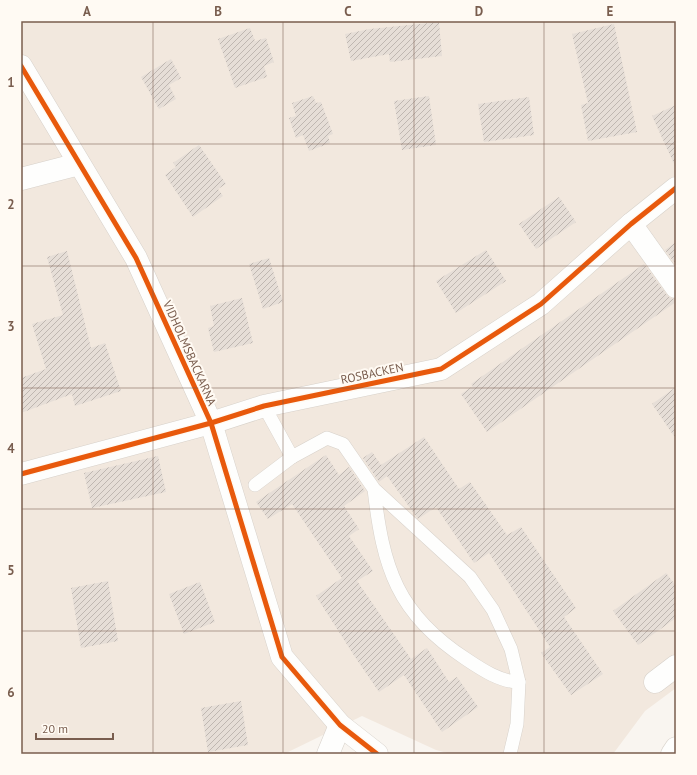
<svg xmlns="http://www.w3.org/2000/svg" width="697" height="775" font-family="'PT Sans',sans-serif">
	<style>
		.residential { fill: #f2e8de }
		.building { fill: url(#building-hatch) }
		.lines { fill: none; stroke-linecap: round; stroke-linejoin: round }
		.service-casing { stroke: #d7d1ca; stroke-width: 14 }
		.minor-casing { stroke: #d7d1ca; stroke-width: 23 }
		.service { stroke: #fefefd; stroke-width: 13 }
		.minor { stroke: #fefefd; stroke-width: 22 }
		.cycleway-casing { stroke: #fffaf3; stroke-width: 8 }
		.cycleway { stroke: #e8590c; stroke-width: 5 }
		.grid { fill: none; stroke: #795d4e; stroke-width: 1; stroke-opacity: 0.55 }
		.labels { text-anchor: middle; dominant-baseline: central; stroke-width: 4; stroke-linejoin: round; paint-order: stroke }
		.street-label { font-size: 12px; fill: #795d4e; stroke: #fffaf3 }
		.neatline { fill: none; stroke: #795d4e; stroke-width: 1.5 }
		.grid-label { font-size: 13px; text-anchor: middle; font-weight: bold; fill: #795d4e }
	</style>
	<defs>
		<pattern id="building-hatch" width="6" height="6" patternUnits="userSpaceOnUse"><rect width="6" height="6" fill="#e6ded7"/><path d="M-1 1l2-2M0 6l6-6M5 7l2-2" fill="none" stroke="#bfb7b1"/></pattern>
	</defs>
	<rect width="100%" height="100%" fill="#f9f5f0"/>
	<!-- residential -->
	<path class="residential" d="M21,21H676V688L645,711L613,754H451L436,750L362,716L284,754H21Z"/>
	<!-- building -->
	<g class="building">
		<path d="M439,22L442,56L390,62L389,54L351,61L345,34L370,29Z"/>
		<path d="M614,24L637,132L588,141L581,105L588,103L572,34Z"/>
		<path d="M250,28L255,41L266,38L274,62L264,66L267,77L235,88L218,39Z"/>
		<path d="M171,59L181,78L169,85L176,99L159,109L141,77Z"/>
		<path d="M313,96L316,103L321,102L333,134L328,136L330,143L309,151L303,135L296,138L289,118L296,116L292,103Z"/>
		<path d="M429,96L436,145L402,150L394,101Z"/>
		<path d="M529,97L534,135L484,142L478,104Z"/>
		<path d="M676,105V168L652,116Z"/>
		<path d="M199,145L226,184L218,189L223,196L193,217L165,175L176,167L173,163Z"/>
		<path d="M559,197L576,222L536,249L519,224Z"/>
		<path d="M676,242V265L665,250Z"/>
		<path d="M486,250L506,281L456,313L436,281Z"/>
		<path d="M67,251L91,348L105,343L121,391L75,406L72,394L21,413V378L46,369L32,324L63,315L47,257Z"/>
		<path d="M269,258L283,302L263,309L249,264Z"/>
		<path d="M644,264L666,294L670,298L676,299V302L487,432L461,394L473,386L471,384Z"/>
		<path d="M242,298L253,343L214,352L208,328L214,326L210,306Z"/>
		<path d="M676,387V439L652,404Z"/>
		<path d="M424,437L459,489L470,482L507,535L521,527L576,608L564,617L603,674L571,695L541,653L550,647L489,553L474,563L436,507L418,519L387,476L379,482L363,458L372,452L381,465Z"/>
		<path d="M326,455L339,475L349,467L365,491L344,506L359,529L349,536L373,571L357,581L411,659L427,648L449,682L457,677L478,707L442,732L404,675L379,692L355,657L316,596L342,578L292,504L268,519L256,502Z"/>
		<path d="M158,456L166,492L92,508L84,473Z"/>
		<path d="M666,573L676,586V618L638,645L613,611Z"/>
		<path d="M108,581L118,641L81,648L71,588Z"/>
		<path d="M200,582L215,622L184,634L169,594Z"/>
		<path d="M241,701L248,745L208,752L201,708Z"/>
	</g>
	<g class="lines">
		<defs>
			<g id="service">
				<path d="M264,406L292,457L327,438L343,444L374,489L470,577L493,610L511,649L519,682C500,682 481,669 466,659C397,614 383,568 374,489"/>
				<path d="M255,485L292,457"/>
				<path d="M510,754L517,724L519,682"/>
			</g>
			<g id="minor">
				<path d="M21,66L136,258L211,423L282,657L340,725L377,754"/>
				<path d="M21,179L79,164"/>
				<path d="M631,224L676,287"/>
				<path d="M21,474L211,423L264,406L441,369L541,304L631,224L676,188"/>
				<path d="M655,682L676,666"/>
				<path d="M328,754L340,725"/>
				<path d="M672,754L676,748"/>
			</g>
		</defs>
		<!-- service casing -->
		<use href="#service" class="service-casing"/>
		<!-- minor casing -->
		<use href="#minor" class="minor-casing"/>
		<!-- service -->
		<use href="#service" class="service"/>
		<!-- minor -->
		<use href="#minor" class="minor"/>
		<defs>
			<g id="cycleway">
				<path d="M21,66L136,258L211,423L282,657L340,725L377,754"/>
				<path d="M21,474L211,423L264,406L441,369L541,304L631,224L676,188"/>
			</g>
		</defs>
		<!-- cycleway casing -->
		<use href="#cycleway" class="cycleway-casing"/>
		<!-- cycleway -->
		<use href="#cycleway" class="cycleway"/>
	</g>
	<!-- grid -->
	<path class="grid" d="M153,21V754M283,21V754M414,21V754M544,21V754M21,144H676M21,266H676M21,388H676M21,509H676M21,631H676"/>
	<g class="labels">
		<!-- street labels -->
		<g class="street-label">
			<text transform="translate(190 353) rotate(66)">VIDHOLMSBACKARNA</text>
			<text transform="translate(372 373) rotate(-12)">ROSBACKEN</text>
		</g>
	</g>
	<!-- border -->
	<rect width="697" height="775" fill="none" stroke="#fffaf3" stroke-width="44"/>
	<!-- scale -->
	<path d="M36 733v6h77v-6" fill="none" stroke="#795d4e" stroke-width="2"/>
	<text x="42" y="733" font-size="12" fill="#795d4e" stroke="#fffaf3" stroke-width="3" paint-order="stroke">20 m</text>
	<rect x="22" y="22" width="653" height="731" class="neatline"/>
	<g class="grid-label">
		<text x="87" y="16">A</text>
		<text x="218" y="16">B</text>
		<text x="348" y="16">C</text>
		<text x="479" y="16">D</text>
		<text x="610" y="16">E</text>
		<text x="11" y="87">1</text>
		<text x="11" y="209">2</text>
		<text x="11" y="331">3</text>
		<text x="11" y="453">4</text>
		<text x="11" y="575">5</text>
		<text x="11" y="697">6</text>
	</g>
</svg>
